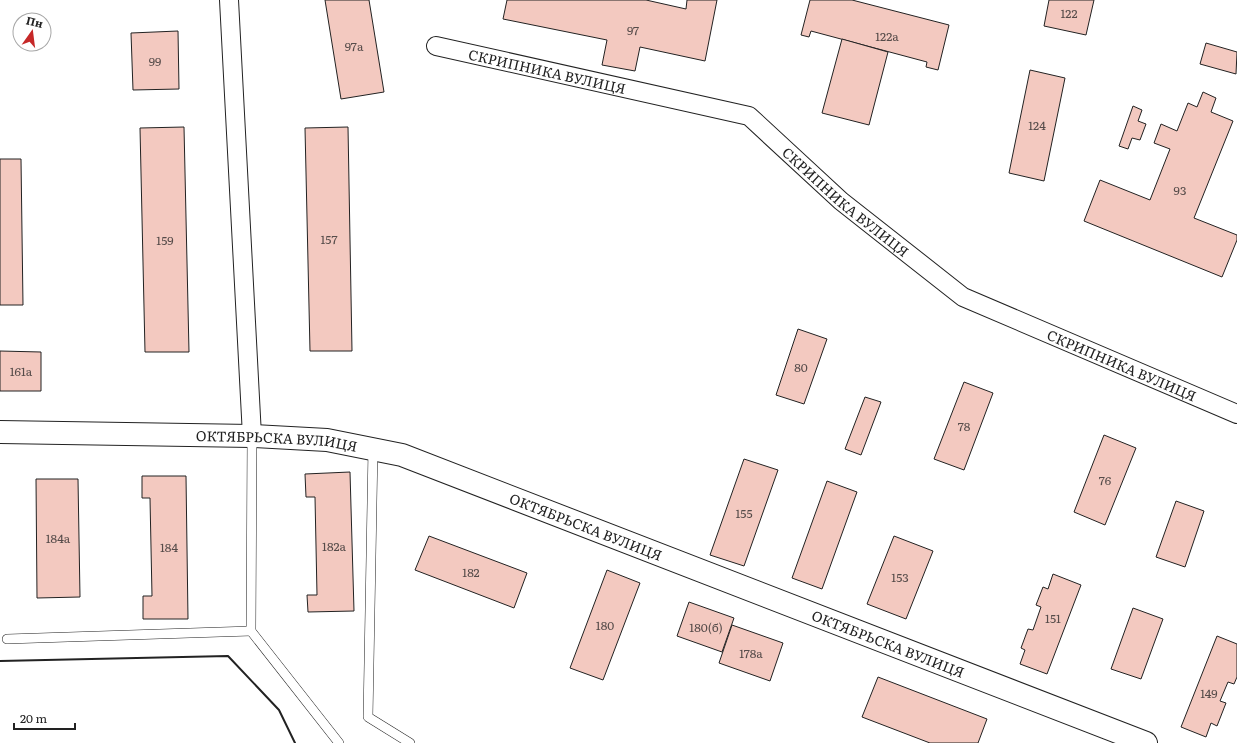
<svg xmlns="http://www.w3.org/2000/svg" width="1237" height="743" font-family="Literata,serif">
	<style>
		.building { fill: #f3c9c0; stroke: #222 }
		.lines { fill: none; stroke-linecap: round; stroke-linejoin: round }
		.lane-casing { stroke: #222; stroke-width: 10 }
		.street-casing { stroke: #222; stroke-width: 20 }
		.secondary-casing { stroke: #222; stroke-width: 24 }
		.lane { stroke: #fff; stroke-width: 9 }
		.street { stroke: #fff; stroke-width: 18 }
		.secondary { stroke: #fff; stroke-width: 22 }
		.wall { stroke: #222; stroke-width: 2 }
		.labels { text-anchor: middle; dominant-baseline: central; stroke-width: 3; stroke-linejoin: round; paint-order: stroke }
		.number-label { font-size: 12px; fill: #564c4a }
		.street-label { font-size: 14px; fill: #222; stroke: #fff }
	</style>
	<rect width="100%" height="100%" fill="#fff"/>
	<!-- building -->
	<g class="building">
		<path d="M325,0H369L384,92L341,99Z"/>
		<path d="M507,0H646L686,9L687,0H717L705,61L640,47L635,71L602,65L607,40L503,19Z"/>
		<path d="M810,0H852L949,25L938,70L926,67L927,62L811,31L809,37L801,35Z"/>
		<path d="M1049,0H1094L1086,35L1044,26Z"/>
		<path d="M178,31L179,89L133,90L131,33Z"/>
		<path d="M842,39L888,52L869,125L822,113Z"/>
		<path d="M1206,43L1237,52L1236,74L1200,64Z"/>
		<path d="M1030,70L1065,78L1044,181L1009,173Z"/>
		<path d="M1203,92L1216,98L1211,112L1233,121L1194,218L1237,235V240L1222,277L1084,221L1100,180L1150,200L1170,149L1154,143L1161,124L1177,131L1188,103L1197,107Z"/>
		<path d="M1133,106L1142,110L1138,121L1146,124L1140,140L1132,138L1128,149L1119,146Z"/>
		<path d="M184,127L189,352H145L140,128Z"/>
		<path d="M348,127L352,351H310L305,128Z"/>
		<path d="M0,159H21L23,305H0Z"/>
		<path d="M798,329L827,339L804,404L776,395Z"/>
		<path d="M0,351L41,352V391H0Z"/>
		<path d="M964,382L993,393L964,470L934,459Z"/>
		<path d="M865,397L881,402L861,455L845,449Z"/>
		<path d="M1104,435L1136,448L1105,525L1074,512Z"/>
		<path d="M744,459L778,470L744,566L710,555Z"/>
		<path d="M350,472L354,611L308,612L307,595H317L315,497H306L305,474Z"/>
		<path d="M142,476H186L188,619H143V596H152L150,498H142Z"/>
		<path d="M36,479H78L80,597L37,598Z"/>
		<path d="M827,481L857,492L822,589L792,578Z"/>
		<path d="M1176,501L1204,511L1185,567L1156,557Z"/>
		<path d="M429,536L527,573L514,608L415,570Z"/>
		<path d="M894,536L933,551L906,619L867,604Z"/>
		<path d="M607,570L640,583L603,680L570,668Z"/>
		<path d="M1053,574L1081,585L1047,674L1020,664L1025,650L1021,648L1028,629L1033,630L1041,607L1036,605L1043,587L1048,589Z"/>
		<path d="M689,602L734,618L722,652L677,636Z"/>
		<path d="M1133,608L1163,619L1141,679L1111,669Z"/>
		<path d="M732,625L783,643L770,681L719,663Z"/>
		<path d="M1217,636L1237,644V677L1234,684L1228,682L1220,701L1226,703L1217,726L1211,723L1206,737L1181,727Z"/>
		<path d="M878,677L987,719L978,743H930L862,717Z"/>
	</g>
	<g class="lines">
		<defs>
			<g id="lane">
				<path d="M252,436L251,631L339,743"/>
				<path d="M373,449L368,717L410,743"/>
				<path d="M7,639L251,631"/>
			</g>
			<g id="street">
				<path d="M229,0L252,436"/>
				<path id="s1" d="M436,46L749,116L841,201L963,297L1237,414"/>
			</g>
			<g id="secondary">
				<path id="s2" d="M0,432L252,436L327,440L402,455L1146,743"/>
			</g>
		</defs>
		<!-- lane casing -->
		<use href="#lane" class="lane-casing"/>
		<!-- street casing -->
		<use href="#street" class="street-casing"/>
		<!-- secondary casing -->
		<use href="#secondary" class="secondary-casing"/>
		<!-- lane -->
		<use href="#lane" class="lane"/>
		<!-- street -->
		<use href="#street" class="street"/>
		<!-- secondary -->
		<use href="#secondary" class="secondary"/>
		<!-- wall -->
		<path class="wall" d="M0,661L228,656L279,710L295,743"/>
	</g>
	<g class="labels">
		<!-- number labels -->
		<g class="number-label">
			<text x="1069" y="13">122</text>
			<text x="633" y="30">97</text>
			<text x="887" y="36">122а</text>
			<text x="354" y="46">97а</text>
			<text x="155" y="61">99</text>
			<text x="1037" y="125">124</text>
			<text x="1180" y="190">93</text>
			<text x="329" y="239">157</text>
			<text x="165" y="240">159</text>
			<text x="801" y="367">80</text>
			<text x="21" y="371">161а</text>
			<text x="964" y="426">78</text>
			<text x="1105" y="480">76</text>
			<text x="744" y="513">155</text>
			<text x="58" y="538">184а</text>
			<text x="334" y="546">182а</text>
			<text x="169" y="547">184</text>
			<text x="471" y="572">182</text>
			<text x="900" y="577">153</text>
			<text x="1053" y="618">151</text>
			<text x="605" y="625">180</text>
			<text x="706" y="627">180(б)</text>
			<text x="751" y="653">178а</text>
			<text x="1209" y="693">149</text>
		</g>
		<!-- street labels -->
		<g class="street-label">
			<text stroke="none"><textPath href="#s1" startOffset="114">СКРИПНИКА ВУЛИЦЯ</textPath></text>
			<text stroke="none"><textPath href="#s1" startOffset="450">СКРИПНИКА ВУЛИЦЯ</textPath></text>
			<text stroke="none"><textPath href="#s1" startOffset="774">СКРИПНИКА ВУЛИЦЯ</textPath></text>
			<text stroke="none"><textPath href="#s2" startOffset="277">ОКТЯБРЬСКА ВУЛИЦЯ</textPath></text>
			<text stroke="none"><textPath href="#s2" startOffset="601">ОКТЯБРЬСКА ВУЛИЦЯ</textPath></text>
			<text stroke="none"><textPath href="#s2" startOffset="925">ОКТЯБРЬСКА ВУЛИЦЯ</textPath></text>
		</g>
	</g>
	<!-- north arrow -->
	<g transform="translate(32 32) rotate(14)"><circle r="19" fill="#ffffff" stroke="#a7a7a7"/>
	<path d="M0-3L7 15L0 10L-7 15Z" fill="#c62828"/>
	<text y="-6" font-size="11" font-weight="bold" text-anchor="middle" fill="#222222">Пн</text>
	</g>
	<!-- scale -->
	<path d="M14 723v6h61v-6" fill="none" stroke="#222222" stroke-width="2"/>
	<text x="20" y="723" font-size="12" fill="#222222" stroke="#ffffff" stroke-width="3" paint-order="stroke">20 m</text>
</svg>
